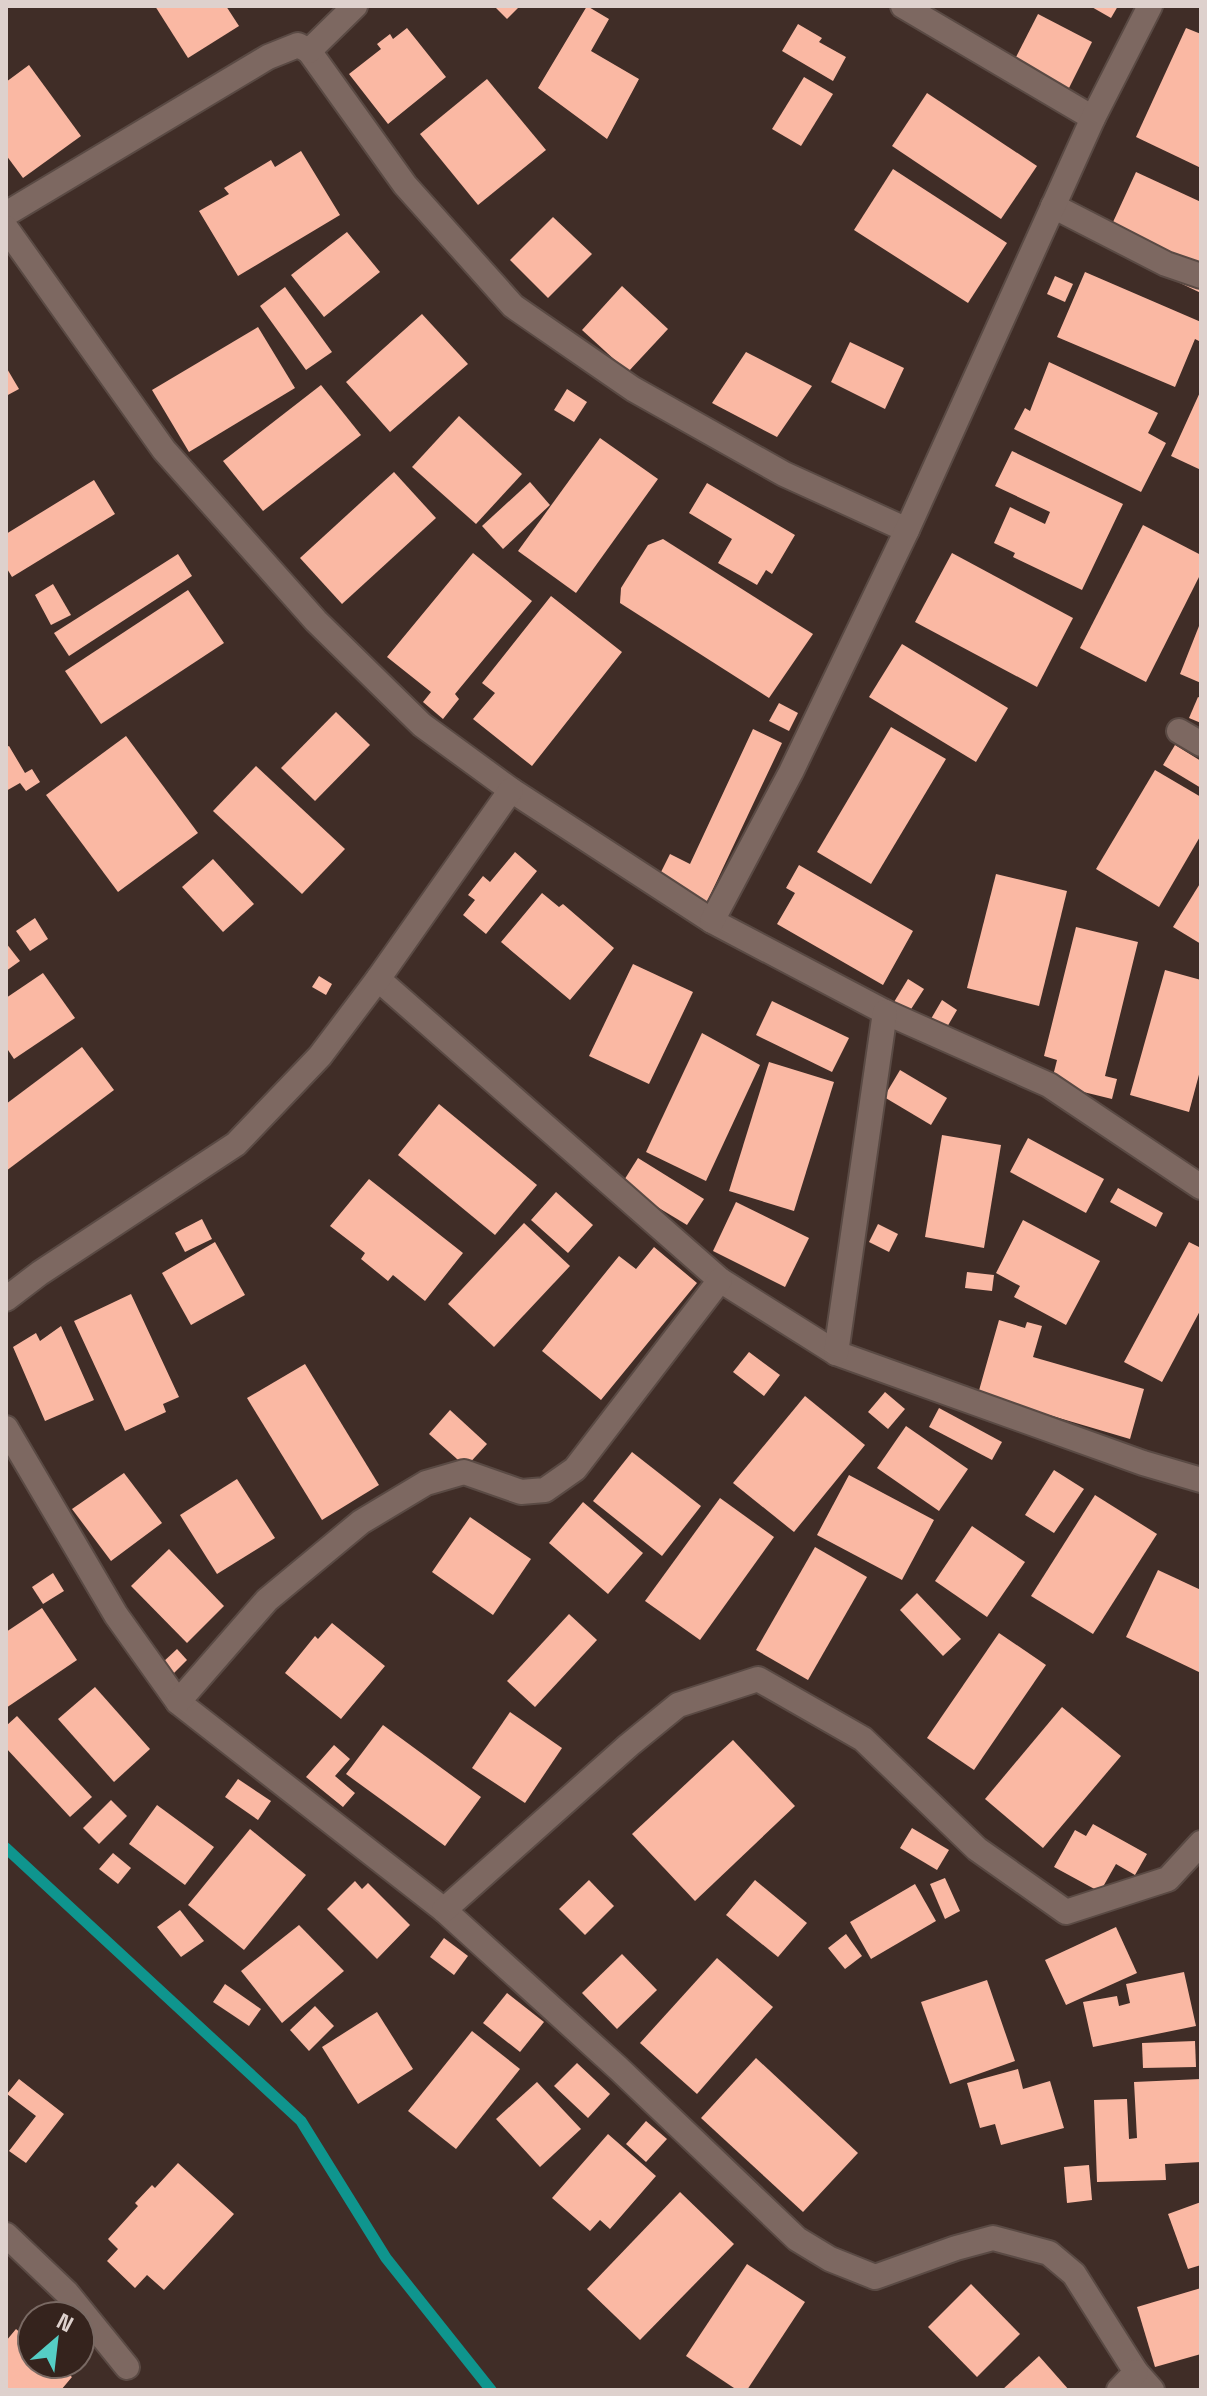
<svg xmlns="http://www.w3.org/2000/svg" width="1207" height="2396" font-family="'Space Grotesk',sans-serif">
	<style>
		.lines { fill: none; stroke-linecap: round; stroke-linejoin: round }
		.stream { stroke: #0f958e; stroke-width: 11 }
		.building { fill: #fab8a3 }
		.minor-casing { stroke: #5a4a44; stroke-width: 28 }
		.minor { stroke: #7d6861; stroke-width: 24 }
	</style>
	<rect width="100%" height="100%" fill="#402d27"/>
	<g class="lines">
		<!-- stream -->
		<path class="stream" d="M6,1848L301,2121L386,2258L491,2390"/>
	</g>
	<!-- building -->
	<g class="building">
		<path d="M155,6H226L239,26L188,58Z"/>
		<path d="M494,6H520L507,19Z"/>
		<path d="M587,6L609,19L591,51L639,79L607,139L538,88Z"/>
		<path d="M1090,6H1118L1111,18Z"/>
		<path d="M1038,14L1092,42L1068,90L1013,63Z"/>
		<path d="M798,24L822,38L819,42L846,57L833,81L782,51Z"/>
		<path d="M407,28L446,77L388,124L349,74L381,49L377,44L390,34L393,39Z"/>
		<path d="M1186,28L1201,34V168L1136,137Z"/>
		<path d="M29,65L81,136L23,178L6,155V82Z"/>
		<path d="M804,77L833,94L801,146L772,129Z"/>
		<path d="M487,79L546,150L478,205L420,134Z"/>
		<path d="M927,93L1037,166L1001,219L892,146Z"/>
		<path d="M301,151L340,215L238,276L199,211L229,194L224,188L271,160L275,167Z"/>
		<path d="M893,169L1007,243L968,303L854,230Z"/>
		<path d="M1136,172L1201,202V293L1102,246Z"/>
		<path d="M553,217L592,254L548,298L510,260Z"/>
		<path d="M347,232L380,272L324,317L291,275Z"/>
		<path d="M1085,272L1201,322V342L1195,339L1175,387L1057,337Z"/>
		<path d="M1055,276L1073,284L1065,302L1047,294Z"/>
		<path d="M622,286L668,329L628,372L582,330Z"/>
		<path d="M285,287L332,352L306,370L260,306Z"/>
		<path d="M422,314L468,364L390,432L346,382Z"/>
		<path d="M258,327L295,388L189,452L152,390Z"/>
		<path d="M850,342L904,368L885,409L831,382Z"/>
		<path d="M746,352L812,386L777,437L712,403Z"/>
		<path d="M1049,362L1158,413L1148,433L1166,443L1141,492L1014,429L1025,408L1030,411Z"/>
		<path d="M6,367L19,389L6,396Z"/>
		<path d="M321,385L361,435L263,511L223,461Z"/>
		<path d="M567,389L587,402L574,422L554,410Z"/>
		<path d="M1201,390V470L1171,456Z"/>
		<path d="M459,416L522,474L476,524L412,467Z"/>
		<path d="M600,438L658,479L576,593L518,551Z"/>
		<path d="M1012,451L1123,504L1082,590L1013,557L1015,553L994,543L1010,507L1045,524L1050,512L995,486Z"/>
		<path d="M394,472L436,518L342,604L300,558Z"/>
		<path d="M94,480L115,514L12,577L6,567V534Z"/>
		<path d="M530,482L550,505L503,549L482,526Z"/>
		<path d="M707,483L795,535L772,574L766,570L757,585L718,563L732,539L689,513Z"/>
		<path d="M1143,525L1201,555V573L1146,682L1080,648Z"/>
		<path d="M663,539L813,634L769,698L620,603L621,588L648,545Z"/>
		<path d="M473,553L532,601L455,694L459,699L443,719L423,702L431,692L387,657Z"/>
		<path d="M952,553L1073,618L1037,687L915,622Z"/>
		<path d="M178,554L192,576L69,656L54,633Z"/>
		<path d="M53,584L71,615L51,625L35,595Z"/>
		<path d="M188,590L224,643L101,724L65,671Z"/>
		<path d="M551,596L622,652L532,766L473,719L495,693L482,683Z"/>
		<path d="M1201,621V683L1180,674Z"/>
		<path d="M902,644L1008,708L976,762L869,697Z"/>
		<path d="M1198,697L1201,698V723L1189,718Z"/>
		<path d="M779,703L798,713L789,731L769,721Z"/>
		<path d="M336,712L370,745L315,801L281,768Z"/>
		<path d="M891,727L946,759L871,884L817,852Z"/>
		<path d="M753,729L782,743L705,906L656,882L670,854L690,864Z"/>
		<path d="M126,736L198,833L118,892L46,795Z"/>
		<path d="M1175,745L1201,761V788L1163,765Z"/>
		<path d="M9,746L25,773L32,769L40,782L26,791L20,783L6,791V747Z"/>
		<path d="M256,766L345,849L302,894L213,811Z"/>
		<path d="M1155,770L1201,797V835L1159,907L1096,869Z"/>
		<path d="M515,852L537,871L486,934L463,915L475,900L468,895L483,876L490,882Z"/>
		<path d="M213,859L254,904L223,932L182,887Z"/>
		<path d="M799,865L913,931L883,985L777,924L795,893L786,888Z"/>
		<path d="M996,874L1067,891L1039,1006L967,988Z"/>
		<path d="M1201,882V944L1173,927Z"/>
		<path d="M542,893L559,907L563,904L614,948L570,1000L501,942Z"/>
		<path d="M35,918L48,939L30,951L16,931Z"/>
		<path d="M1076,927L1138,942L1105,1076L1117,1079L1112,1099L1051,1084L1057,1060L1044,1056Z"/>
		<path d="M6,943L20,961L6,971Z"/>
		<path d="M633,964L693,992L649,1084L589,1056Z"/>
		<path d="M1165,970L1201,980V1067L1189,1112L1130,1095Z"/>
		<path d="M43,973L75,1018L14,1059L6,1047V998Z"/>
		<path d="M319,976L332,984L326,995L312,987Z"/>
		<path d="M908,979L924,989L906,1017L891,1007Z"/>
		<path d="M942,1000L957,1010L943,1034L928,1024Z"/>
		<path d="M772,1001L849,1038L832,1072L756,1035Z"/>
		<path d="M702,1033L760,1065L706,1181L646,1152Z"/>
		<path d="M82,1047L114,1090L6,1171V1104Z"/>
		<path d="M769,1062L834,1082L794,1211L729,1191Z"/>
		<path d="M900,1070L947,1098L931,1125L884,1097Z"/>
		<path d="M439,1104L537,1185L495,1235L398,1155Z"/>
		<path d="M942,1135L1001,1145L984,1248L925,1237Z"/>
		<path d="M1028,1138L1104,1179L1086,1213L1010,1172Z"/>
		<path d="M638,1158L704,1199L687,1225L621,1185Z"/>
		<path d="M369,1179L463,1253L425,1301L393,1275L388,1281L361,1259L365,1253L330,1226Z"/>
		<path d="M1118,1188L1163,1213L1156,1227L1110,1202Z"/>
		<path d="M556,1192L593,1225L568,1253L531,1220Z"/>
		<path d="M736,1202L809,1238L785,1287L713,1251Z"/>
		<path d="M202,1219L212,1239L185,1252L175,1233Z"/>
		<path d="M1023,1220L1100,1261L1066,1325L1014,1297L1020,1286L996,1273Z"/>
		<path d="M524,1223L570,1266L494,1347L448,1304Z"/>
		<path d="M878,1224L898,1234L889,1252L869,1242Z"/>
		<path d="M215,1242L245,1295L191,1325L162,1273Z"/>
		<path d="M1189,1242L1201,1248V1309L1162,1382L1124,1362Z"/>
		<path d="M654,1247L697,1283L601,1400L542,1351L619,1256L636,1269Z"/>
		<path d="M967,1272L994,1275L992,1291L965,1288Z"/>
		<path d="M131,1294L179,1397L163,1404L166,1412L125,1431L74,1321Z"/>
		<path d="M999,1320L1025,1328L1027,1322L1042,1326L1033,1357L1144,1389L1130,1439L978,1394Z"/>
		<path d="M61,1326L94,1400L45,1421L13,1347L36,1333L40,1341Z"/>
		<path d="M749,1352L780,1375L764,1396L733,1372Z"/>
		<path d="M305,1364L379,1485L322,1520L247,1398Z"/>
		<path d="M885,1392L905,1409L888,1429L868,1412Z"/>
		<path d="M805,1396L865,1445L794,1532L733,1483Z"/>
		<path d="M939,1408L1002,1442L992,1460L929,1427Z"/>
		<path d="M450,1410L487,1444L466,1467L429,1434Z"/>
		<path d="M906,1426L968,1469L939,1511L877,1468Z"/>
		<path d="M632,1452L701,1506L662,1556L593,1501Z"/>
		<path d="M1054,1470L1084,1489L1054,1533L1025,1515Z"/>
		<path d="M124,1473L162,1523L111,1561L72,1509Z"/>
		<path d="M849,1475L934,1520L902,1580L817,1535Z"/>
		<path d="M237,1479L275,1538L217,1574L180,1515Z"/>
		<path d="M1095,1495L1157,1534L1093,1634L1031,1596Z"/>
		<path d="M720,1498L774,1537L700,1640L645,1601Z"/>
		<path d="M583,1502L643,1553L608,1594L549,1543Z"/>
		<path d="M470,1517L531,1559L493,1615L432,1572Z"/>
		<path d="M972,1526L1025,1562L987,1617L935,1581Z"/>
		<path d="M815,1547L867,1577L808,1680L756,1650Z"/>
		<path d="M169,1549L224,1606L187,1643L131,1586Z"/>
		<path d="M1158,1570L1201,1590V1673L1126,1637Z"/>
		<path d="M53,1573L64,1591L43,1604L32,1587Z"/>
		<path d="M917,1593L961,1639L943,1656L900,1610Z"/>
		<path d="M42,1608L77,1660L6,1708V1632Z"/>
		<path d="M569,1614L597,1640L535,1707L507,1681Z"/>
		<path d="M332,1623L385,1666L341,1719L285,1673L315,1636L318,1639Z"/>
		<path d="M999,1633L1046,1665L974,1770L927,1738Z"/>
		<path d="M177,1649L187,1660L172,1675L161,1664Z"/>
		<path d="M95,1687L150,1749L114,1782L58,1719Z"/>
		<path d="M1062,1707L1121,1756L1043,1848L985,1799Z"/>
		<path d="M510,1712L562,1748L525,1803L472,1768Z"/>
		<path d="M17,1716L92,1797L70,1817L6,1748V1726Z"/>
		<path d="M383,1725L481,1797L445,1846L346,1774Z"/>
		<path d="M733,1740L795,1806L695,1901L632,1834Z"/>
		<path d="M334,1745L350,1759L335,1776L355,1793L343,1807L306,1777Z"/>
		<path d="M238,1779L271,1801L258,1820L225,1797Z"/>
		<path d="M111,1800L127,1816L99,1844L83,1828Z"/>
		<path d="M157,1805L214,1847L185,1885L129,1844Z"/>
		<path d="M1093,1824L1147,1854L1135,1875L1116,1864L1100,1892L1054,1867L1075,1830L1086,1836Z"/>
		<path d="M912,1828L949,1850L937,1870L900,1848Z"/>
		<path d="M250,1829L306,1875L244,1950L188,1905Z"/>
		<path d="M113,1853L131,1868L118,1884L99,1869Z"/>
		<path d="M945,1878L960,1911L945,1919L930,1884Z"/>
		<path d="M589,1880L614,1906L585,1935L559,1909Z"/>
		<path d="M755,1880L807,1923L778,1957L726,1915Z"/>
		<path d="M355,1881L362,1889L368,1883L410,1925L377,1959L327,1909Z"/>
		<path d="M915,1884L936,1921L871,1959L850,1922Z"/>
		<path d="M180,1910L204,1941L181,1957L157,1927Z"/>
		<path d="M299,1925L344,1971L282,2023L241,1971Z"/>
		<path d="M1116,1927L1137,1973L1066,2005L1045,1960Z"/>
		<path d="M846,1934L862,1956L845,1969L828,1948Z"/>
		<path d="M444,1938L468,1956L454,1975L430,1957Z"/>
		<path d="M622,1954L657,1990L617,2029L582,1993Z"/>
		<path d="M717,1958L773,2007L697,2094L640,2043Z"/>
		<path d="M1184,1972L1196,2026L1093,2047L1083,2002L1117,1996L1119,2006L1130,2003L1126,1984Z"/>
		<path d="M987,1980L1015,2061L950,2084L921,2002Z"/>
		<path d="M225,1984L261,2009L249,2026L213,2002Z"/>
		<path d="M507,1993L544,2022L520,2052L483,2023Z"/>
		<path d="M315,2006L334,2026L309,2051L290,2030Z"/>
		<path d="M377,2012L413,2069L358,2104L322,2047Z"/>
		<path d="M472,2031L520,2069L456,2149L408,2111Z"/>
		<path d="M1195,2041L1196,2067L1143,2068L1142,2043Z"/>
		<path d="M756,2058L858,2153L803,2212L701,2118Z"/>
		<path d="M577,2063L610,2094L588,2118L554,2086Z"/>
		<path d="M1018,2069L1023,2089L1050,2081L1064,2128L1001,2145L995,2124L980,2128L967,2083Z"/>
		<path d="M19,2079L64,2114L26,2163L9,2151L36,2116L7,2094Z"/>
		<path d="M1201,2079V2162L1165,2164L1166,2180L1097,2182L1094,2100L1127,2099L1129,2139L1137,2138L1134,2082Z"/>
		<path d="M537,2082L581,2129L540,2167L496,2119Z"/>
		<path d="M646,2121L667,2139L646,2162L626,2144Z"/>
		<path d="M608,2134L656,2176L610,2229L600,2220L590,2231L552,2198Z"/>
		<path d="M178,2163L234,2214L164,2290L147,2275L135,2288L107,2261L118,2249L108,2239L138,2206L135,2203L152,2185L155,2188Z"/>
		<path d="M1089,2165L1092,2200L1067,2203L1064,2167Z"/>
		<path d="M680,2192L734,2244L640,2340L587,2289Z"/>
		<path d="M1201,2202V2265L1188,2269L1168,2214Z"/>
		<path d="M747,2264L805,2302L747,2390H737L686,2356Z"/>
		<path d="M971,2284L1020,2334L977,2377L928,2327Z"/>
		<path d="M1201,2288V2354L1155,2367L1137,2307Z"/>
		<path d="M16,2329L32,2343V2364H57L72,2377L61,2390H6V2341Z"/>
		<path d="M1039,2356L1069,2390H1002Z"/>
	</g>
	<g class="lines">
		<defs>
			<g id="minor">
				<path d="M903,6L1093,118"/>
				<path d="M309,51L405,185L513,306L633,389L784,474L907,530"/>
				<path d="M1053,206L1166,264L1201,276"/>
				<path d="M6,214L268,57L298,45L309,51L355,6"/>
				<path d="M6,228L164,450L316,621L422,725L511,790L712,921L885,1012L1049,1085L1201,1187"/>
				<path d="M1179,731L1201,744"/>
				<path d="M712,921L791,772L907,530L1093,118L1150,6"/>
				<path d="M378,979L720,1280L836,1353L1143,1463L1201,1480"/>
				<path d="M6,1299L40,1273L236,1144L320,1056L378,979L511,790"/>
				<path d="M836,1353L885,1012"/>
				<path d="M6,1428L116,1615L178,1702L444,1910L618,2068L797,2239L830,2259L875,2277L956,2248L993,2238L1049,2253L1074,2274L1136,2372L1152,2390"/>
				<path d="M178,1702L267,1600L361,1522L426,1483L464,1472L521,1492L545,1490L575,1469L720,1280"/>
				<path d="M444,1910L629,1745L678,1705L758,1679L863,1739L977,1849L1066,1912L1168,1879L1201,1843"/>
				<path d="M6,2235L67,2293L127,2367"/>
				<path d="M1119,2390L1136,2372"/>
			</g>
		</defs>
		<!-- minor casing -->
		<use href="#minor" class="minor-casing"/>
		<!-- minor -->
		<use href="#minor" class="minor"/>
	</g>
	<!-- border -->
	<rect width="1207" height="2396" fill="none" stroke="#ded1cd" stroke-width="16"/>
	<!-- north arrow -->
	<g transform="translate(56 2340) rotate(28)"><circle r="38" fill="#35231d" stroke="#796963" stroke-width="2"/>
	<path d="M0-6L14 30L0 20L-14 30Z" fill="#55cec5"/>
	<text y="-12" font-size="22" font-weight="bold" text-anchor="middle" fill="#ded1cd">N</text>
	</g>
</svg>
